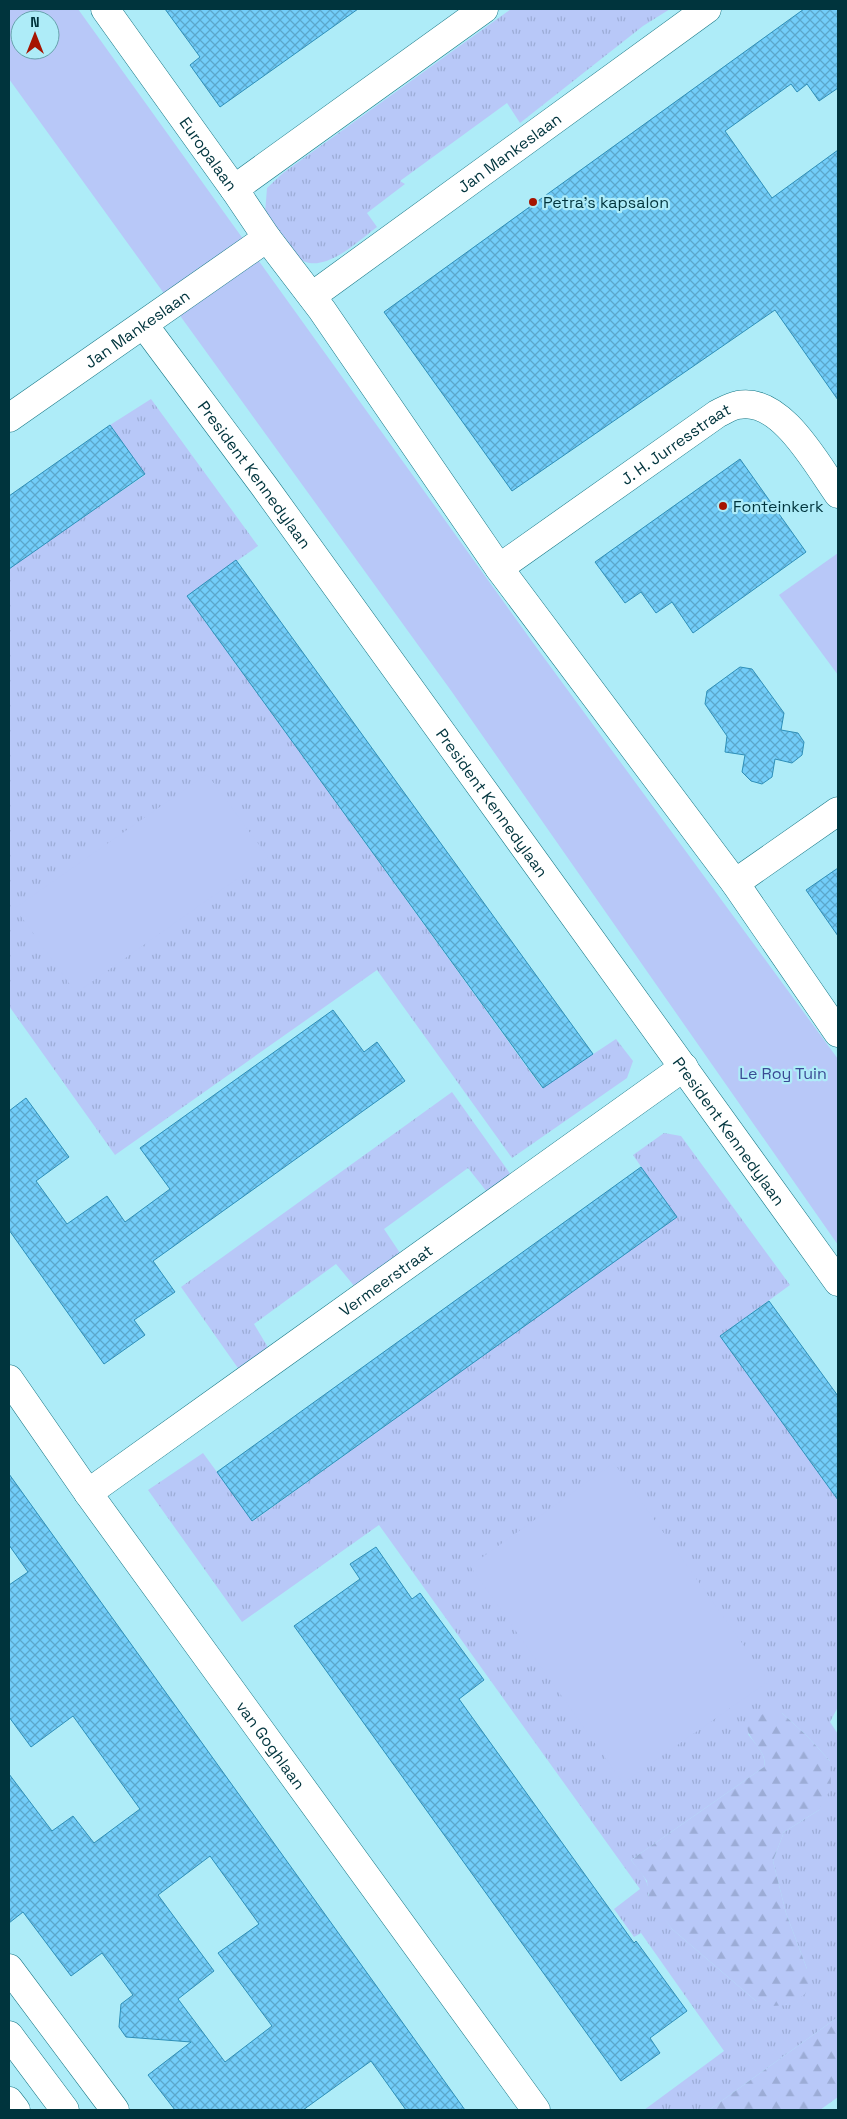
<svg xmlns="http://www.w3.org/2000/svg" width="847" height="2119" font-family="'Space Grotesk',sans-serif">
	<style>
		.grass { fill: url(#grass-tufts); fill-rule: evenodd }
		.forest { fill: url(#forest-firs) }
		.green { fill: #b8c8f8; fill-rule: evenodd }
		.building { fill: url(#building-cross-hatch); stroke: #2e8fb8; fill-rule: evenodd }
		.lines { fill: none; stroke-linecap: round; stroke-linejoin: round }
		.street-casing { stroke: #167786; stroke-width: 29 }
		.secondary-casing { stroke: #167786; stroke-width: 29 }
		.street { stroke: #fff; stroke-width: 28 }
		.secondary { stroke: #fff; stroke-width: 28 }
		.poi-dot { fill: #a61401; stroke: #aeecf8; stroke-width: 2 }
		.labels { text-anchor: middle; dominant-baseline: central; stroke-width: 4.5; stroke-linejoin: round; paint-order: stroke }
		.street-label { font-size: 16px; fill: #00343d; stroke: #aeecf8 }
		.poi-label { font-size: 16px; fill: #00343d; stroke: #aeecf8; text-anchor: start }
		.park-label { font-size: 16px; fill: #3a4a94; stroke: #aeecf8 }
	</style>
	<defs>
		<pattern id="grass-tufts" width="24" height="20" patternUnits="userSpaceOnUse" patternTransform="scale(1.25)"><rect width="24" height="20" fill="#b8c8f8"/><path d="M3 7l-1-3M5 7V3M7 7l1-3M15 17l-1-3M17 17v-4M19 17l1-3" fill="none" stroke="#9cacd6"/></pattern>
		<pattern id="forest-firs" width="22" height="20" patternUnits="userSpaceOnUse" patternTransform="scale(1.25)"><rect width="22" height="20" fill="#b8c8f8"/><path d="M5 1l3.5 6h-7zM16 11l3.5 6h-7z" fill="#9cacd6"/></pattern>
		<pattern id="building-cross-hatch" width="8" height="8" patternUnits="userSpaceOnUse" patternTransform="scale(1.25)"><rect width="8" height="8" fill="#72cdf9"/><path d="M0 0l8 8M0 8l8-8" fill="none" stroke="#5ba7cb"/></pattern>
	</defs>
	<rect width="100%" height="100%" fill="#aeecf8"/>
	<!-- grass -->
	<g class="grass">
		<path d="M511,9H670L643,26L520,123L507,103L400,181L405,184L367,213L377,227C358,241 321,278 297,257C285,247 275,227 265,214L267,188L283,173Z"/>
		<path d="M151,399L258,546L187,596L542,1088L616,1039L633,1061L627,1078L512,1158L377,970L115,1155L9,1006V568L145,475L110,425Z"/>
		<path d="M452,1092L511,1175L487,1192L468,1168L384,1229L400,1253L355,1287L336,1264L254,1324L269,1349L240,1371L181,1287Z"/>
		<path d="M664,1133L681,1136L790,1285L720,1336L838,1500V1707L830,1722L838,1734V2017L709,2110H644L724,2051L641,1933L634,1937L614,1909L640,1889L379,1525L242,1622L148,1490L203,1453L253,1521L676,1217L633,1155ZM782,1713L806,1735L830,1761L819,1810L784,1832L773,1861L786,1913L807,1969L756,2001L672,1929L648,1895C651,1882 639,1870 631,1860L764,1767C767,1754 755,1744 748,1734Z"/>
	</g>
	<!-- forest -->
	<g class="forest">
		<path d="M773,1711L782,1713L806,1735L830,1761L831,1788L819,1810L784,1832L773,1861L786,1913L807,1969L809,1982L805,1994L789,2005L772,2006L756,2001L672,1929L649,1900L647,1881L631,1860L764,1767C768,1751 749,1742 747,1727C755,1718 761,1713 773,1711Z"/>
		<path d="M838,2017V2097L820,2110H709Z"/>
	</g>
	<!-- green -->
	<g class="green">
		<path d="M9,9H78L531,640L838,1059V1245L452,692L9,79ZM20,20H50V50H20Z"/>
		<path d="M838,553V675L779,595Z"/>
		<path d="M207,774L268,857L76,993L15,908Z"/>
		<path d="M614,1463L769,1681L623,1783L470,1566Z"/>
	</g>
	<!-- building -->
	<g class="building">
		<path d="M165,9H358L220,107L190,65L200,57Z"/>
		<path d="M804,9H838V88L819,101L807,84L797,92L791,84L725,131L772,198L838,150V400L775,310L512,491L384,312Z"/>
		<path d="M110,425L145,474L9,569V496Z"/>
		<path d="M740,459L806,552L693,633L672,602L656,613L641,592L625,603L595,562Z"/>
		<path d="M236,560L593,1054L543,1088L187,596Z"/>
		<path d="M740,667L752,669L784,713L781,730L798,733L804,742L802,755L792,763L775,759L772,777L762,784L751,781L742,772L745,755L725,752L727,736L705,704L707,691Z"/>
		<path d="M838,868V936L806,890Z"/>
		<path d="M333,1010L364,1052L377,1042L405,1081L153,1261L175,1292L134,1320L145,1335L104,1364L9,1230V1111L26,1098L69,1157L36,1181L67,1224L107,1196L125,1222L170,1189L140,1148Z"/>
		<path d="M641,1167L677,1217L252,1521L217,1472Z"/>
		<path d="M769,1301L838,1396V1500L720,1336Z"/>
		<path d="M9,1474L375,1984L465,2110H406L371,2061L303,2110H175L148,2075L191,2042L126,2037L119,2027L121,2004L133,1995L102,1953L71,1976L23,1912L9,1923V1774L52,1831L73,1816L94,1843L140,1809L73,1716L31,1747L9,1717V1585L28,1572L9,1545ZM210,1856L259,1924L218,1953L272,2026L225,2062L178,1999L214,1971L158,1895Z"/>
		<path d="M376,1547L412,1599L420,1593L484,1680L459,1699L634,1943L636,1941L687,2011L650,2038L660,2053L621,2081L294,1626L360,1579L350,1564Z"/>
	</g>
	<g class="lines">
		<defs>
			<g id="street">
				<path id="s1" d="M105,9L234,189L267,238L322,310L499,568L735,883L838,1033"/>
				<path d="M234,189L484,9"/>
				<path id="s2" d="M312,296L707,9"/>
				<path id="s3" d="M144,325L264,486L838,1282"/>
				<path id="s4" d="M9,418L267,238"/>
				<path id="s5" d="M499,568L717,414C723,411 731,406 738,405C781,396 817,465 838,494"/>
				<path d="M735,883L838,811"/>
				<path id="s6" d="M9,1379L88,1493L536,2110"/>
				<path id="s7" d="M88,1493L684,1067"/>
				<path d="M9,1968L115,2110"/>
				<path d="M9,2101L16,2110"/>
			</g>
			<path id="secondary" d="M9,2035L65,2110"/>
		</defs>
		<!-- street casing -->
		<use href="#street" class="street-casing"/>
		<!-- secondary casing -->
		<use href="#secondary" class="secondary-casing"/>
		<!-- street -->
		<use href="#street" class="street"/>
		<!-- secondary -->
		<use href="#secondary" class="secondary"/>
	</g>
	<!-- markers -->
	<g class="poi-dot">
		<circle cx="533" cy="202" r="5"/>
		<circle cx="723" cy="506" r="5"/>
	</g>
	<g class="labels">
		<!-- street labels -->
		<g class="street-label">
			<text stroke="none"><textPath href="#s1" startOffset="178">Europalaan</textPath></text>
			<text stroke="none"><textPath href="#s2" startOffset="244">Jan Mankeslaan</textPath></text>
			<text stroke="none"><textPath href="#s4" startOffset="156">Jan Mankeslaan</textPath></text>
			<text stroke="none"><textPath href="#s5" startOffset="216">J. H. Jurresstraat</textPath></text>
			<text stroke="none"><textPath href="#s3" startOffset="186">President Kennedylaan</textPath></text>
			<text stroke="none"><textPath href="#s3" startOffset="591">President Kennedylaan</textPath></text>
			<text stroke="none"><textPath href="#s3" startOffset="996">President Kennedylaan</textPath></text>
			<text stroke="none"><textPath href="#s7" startOffset="366">Vermeerstraat</textPath></text>
			<text stroke="none"><textPath href="#s6" startOffset="450">van Goghlaan</textPath></text>
		</g>
		<!-- poi labels -->
		<g class="poi-label">
			<text x="543" y="202">Petra's kapsalon</text>
			<text x="733" y="506">Fonteinkerk</text>
		</g>
		<!-- park labels -->
		<g class="park-label">
			<text x="783" y="1073">Le Roy Tuin</text>
		</g>
	</g>
	<!-- border -->
	<rect width="847" height="2119" fill="none" stroke="#00343d" stroke-width="20"/>
	<!-- north arrow -->
	<g transform="translate(35 35)"><circle r="24" fill="#aeecf8" stroke="#68a2ad"/>
	<path d="M0-4L9 19L0 12L-9 19Z" fill="#a61401"/>
	<text y="-8" font-size="14" font-weight="bold" text-anchor="middle" fill="#00343d">N</text>
	</g>
</svg>
